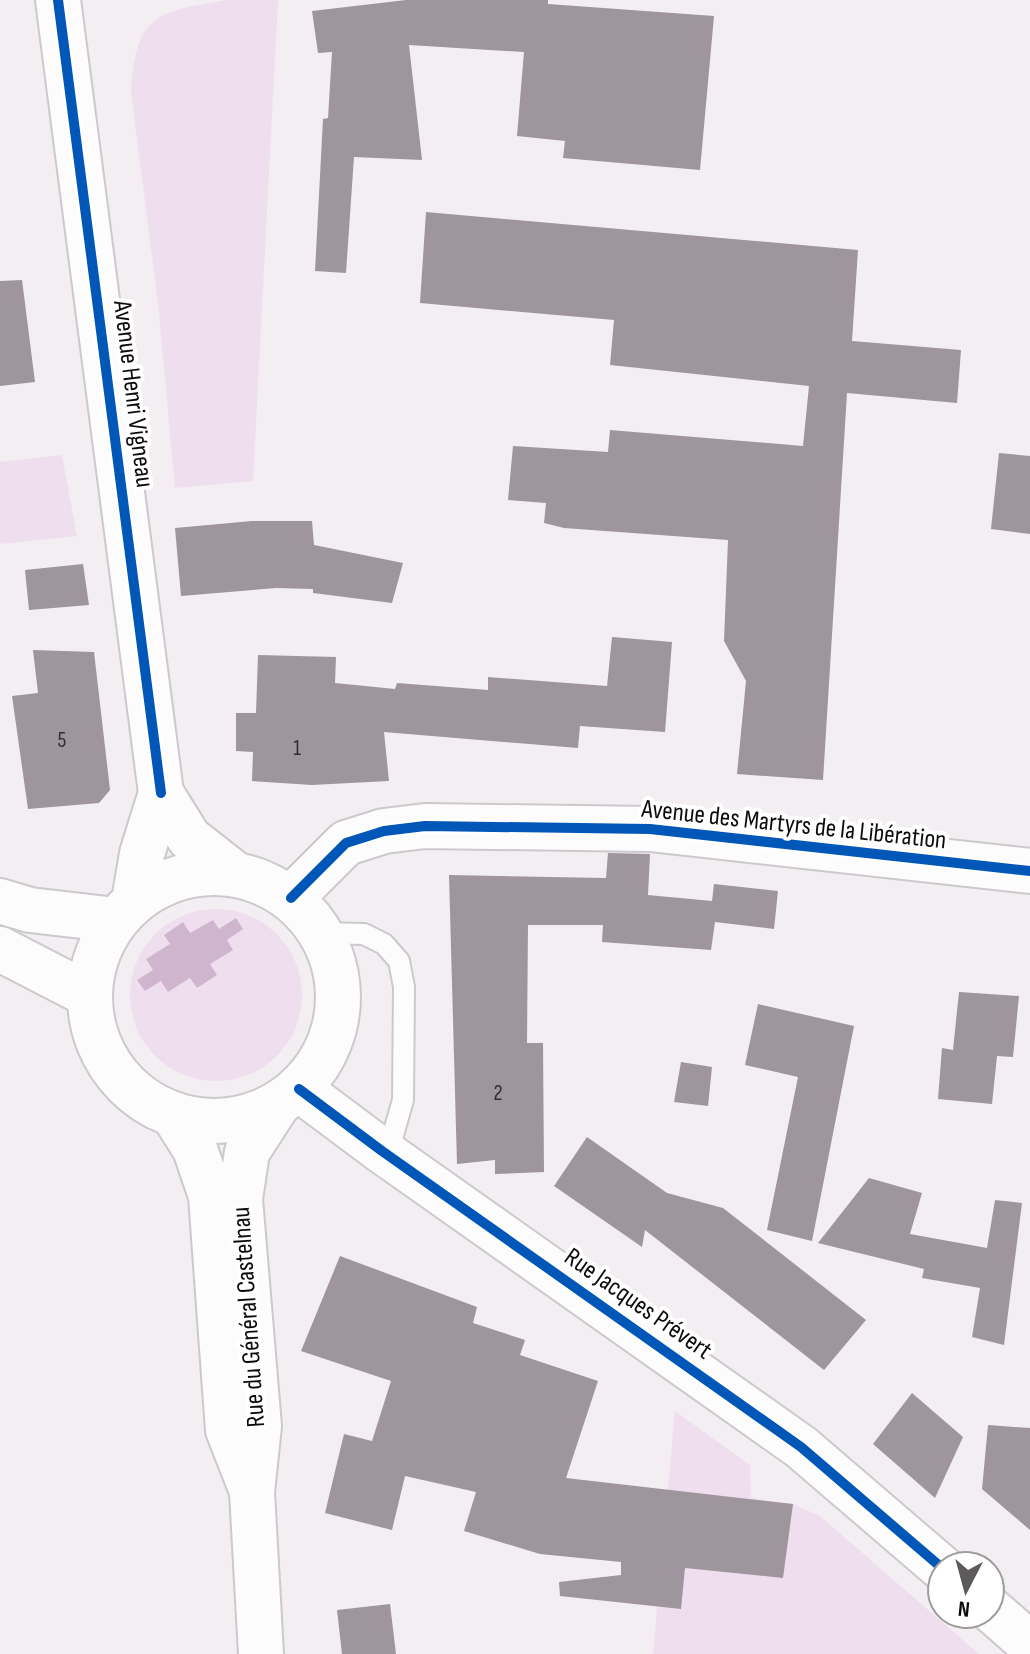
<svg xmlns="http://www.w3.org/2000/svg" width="1030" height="1654" font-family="'Sofia Sans Condensed',sans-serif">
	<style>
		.green { fill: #efdfee }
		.water { fill: #cfb6ce }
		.building { fill: #9e959d }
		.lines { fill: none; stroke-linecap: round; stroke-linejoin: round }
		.lane-casing { stroke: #ccc9cc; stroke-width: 24 }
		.secondary-casing { stroke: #ccc9cc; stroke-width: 48 }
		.lane { stroke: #fdfcfd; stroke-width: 20 }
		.secondary { stroke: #fdfcfd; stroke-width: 44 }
		.cycleway-casing { stroke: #fff; stroke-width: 15 }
		.cycleway { stroke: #0057b8; stroke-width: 10 }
		.labels { text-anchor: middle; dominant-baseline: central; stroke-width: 8; stroke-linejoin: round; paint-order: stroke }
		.number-label { font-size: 22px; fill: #302d30 }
		.street-label { font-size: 26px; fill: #0c0a0c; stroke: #fff }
	</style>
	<rect width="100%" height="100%" fill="#f3eef2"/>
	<!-- green -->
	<g class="green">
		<path d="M227,0H278L253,481L175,488L158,303L131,93C136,14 155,12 227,0Z"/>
		<path d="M62,455L77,536L0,544V462Z"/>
		<circle cx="216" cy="995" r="86"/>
		<path d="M675,1411L750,1465L751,1498L793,1504L820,1516L979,1654H653Z"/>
	</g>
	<!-- water -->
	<path class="water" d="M236,918L243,929L227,940L233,950L210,964L217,975L197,988L190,978L168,992L161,981L145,991L137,980L153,970L146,959L170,944L164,935L183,922L190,933L213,920L219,929Z"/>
	<!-- building -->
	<g class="building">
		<path d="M406,0H548V4L714,16L700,170L563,158L565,141L517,136L524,52L409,45L422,160L354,157L346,273L315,271L323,119L328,118L332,52L318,53L312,11Z"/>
		<path d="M426,212L858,250L852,341L961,350L957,403L847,393L823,780L737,774L746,681L724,641L728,540L564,528L544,523L546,503L508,500L513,446L608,452L610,430L803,446L809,386L610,365L614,320L420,303Z"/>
		<path d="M22,280L35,382L0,386V281Z"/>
		<path d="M999,453L1030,456V534L991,529Z"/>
		<path d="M252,521H312L314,545L403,563L392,603L313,593V589L276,588L181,596L175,528Z"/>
		<path d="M83,564L89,605L29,610L25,570Z"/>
		<path d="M612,637L672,642L665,732L580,726L578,748L384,732L389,781L312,785L252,781L253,752L236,751V713H256L258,655L336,657L335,683L395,689L397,683L488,690V677L607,686Z"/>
		<path d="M33,650L94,652L110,790L99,803L28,809L12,696L38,693Z"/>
		<path d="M608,853L650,854L648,895L712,901L714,884L778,891L774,929L715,922L711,950L602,942L603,925H528L527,1043H543L544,1172L495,1174V1160L457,1164L449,875L606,878Z"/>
		<path d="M959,992L1019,996L1013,1057L997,1056L992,1104L938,1099L942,1048L953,1050Z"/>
		<path d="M758,1004L854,1026L812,1241L767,1230L798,1077L745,1065Z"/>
		<path d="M681,1062L712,1067L708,1106L674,1102Z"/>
		<path d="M587,1137L667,1193L723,1208L866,1320L824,1370L645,1230L642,1247L554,1186Z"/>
		<path d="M869,1178L922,1193L910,1234L987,1248L995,1200L1022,1203L1004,1345L972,1337L980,1288L922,1278L924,1269L818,1243Z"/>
		<path d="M340,1256L477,1307L473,1323L525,1340L520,1355L598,1381L566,1478L793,1504L783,1578L685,1568L681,1609L560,1596L559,1582L621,1575V1562L540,1554L464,1531L476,1492L405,1476L392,1530L325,1513L344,1434L372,1441L391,1381L301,1351Z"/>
		<path d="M912,1393L963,1437L935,1498L873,1444Z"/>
		<path d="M988,1425L1030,1428V1530L982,1489Z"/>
		<path d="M390,1604L396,1654H342L337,1610Z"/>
	</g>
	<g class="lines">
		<defs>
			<path id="lane" d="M322,933L364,934L384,944L399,961L404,987L403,1100L393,1135L382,1151"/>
			<g id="secondary">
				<path d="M58,0L161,793L142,854L134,901"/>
				<path d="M161,793L189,838L235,874"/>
				<circle cx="214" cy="997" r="124"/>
				<path d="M291,898L346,843L384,831L425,826L650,829L1030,871"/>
				<path d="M0,901L30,910L116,920"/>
				<path d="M0,949L89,995"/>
				<path d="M299,1089L382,1151L801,1447L942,1568"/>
				<path d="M173,1114L195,1149L211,1196L228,1430L250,1486"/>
				<path d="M990,1609L1030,1644"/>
				<path d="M261,1654L252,1492L259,1426L240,1199L247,1152L278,1104"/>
			</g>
		</defs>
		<!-- lane casing -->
		<use href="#lane" class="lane-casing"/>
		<!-- secondary casing -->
		<use href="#secondary" class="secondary-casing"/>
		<!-- lane -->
		<use href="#lane" class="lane"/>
		<!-- secondary -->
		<use href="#secondary" class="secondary"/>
		<defs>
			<g id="cycleway">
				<path d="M58,0L161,793"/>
				<path d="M291,898L346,843L384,831L425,826L650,829L1030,871"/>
				<path d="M299,1089L382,1151L801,1447L942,1568"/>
			</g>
		</defs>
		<!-- cycleway casing -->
		<use href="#cycleway" class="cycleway-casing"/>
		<!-- cycleway -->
		<use href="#cycleway" class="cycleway"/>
	</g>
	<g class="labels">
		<!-- number labels -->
		<g class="number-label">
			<text x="62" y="740">5</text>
			<text x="297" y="748">1</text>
			<text x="498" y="1093">2</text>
		</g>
		<!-- street labels -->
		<g class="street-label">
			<text transform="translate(133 394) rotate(83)">Avenue Henri Vigneau</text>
			<text transform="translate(794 825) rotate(6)">Avenue des Martyrs de la Libération</text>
			<text transform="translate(638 1304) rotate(35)">Rue Jacques Prévert</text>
			<text transform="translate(249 1317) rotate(-94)">Rue du Général Castelnau</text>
		</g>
	</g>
	<!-- north arrow -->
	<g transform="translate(966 1590) rotate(186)"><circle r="38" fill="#ffffff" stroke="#9e9d9e" stroke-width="2"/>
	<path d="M0-6L14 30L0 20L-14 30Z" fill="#5d5a5c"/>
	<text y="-12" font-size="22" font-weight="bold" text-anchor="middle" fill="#0c0a0c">N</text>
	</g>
</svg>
